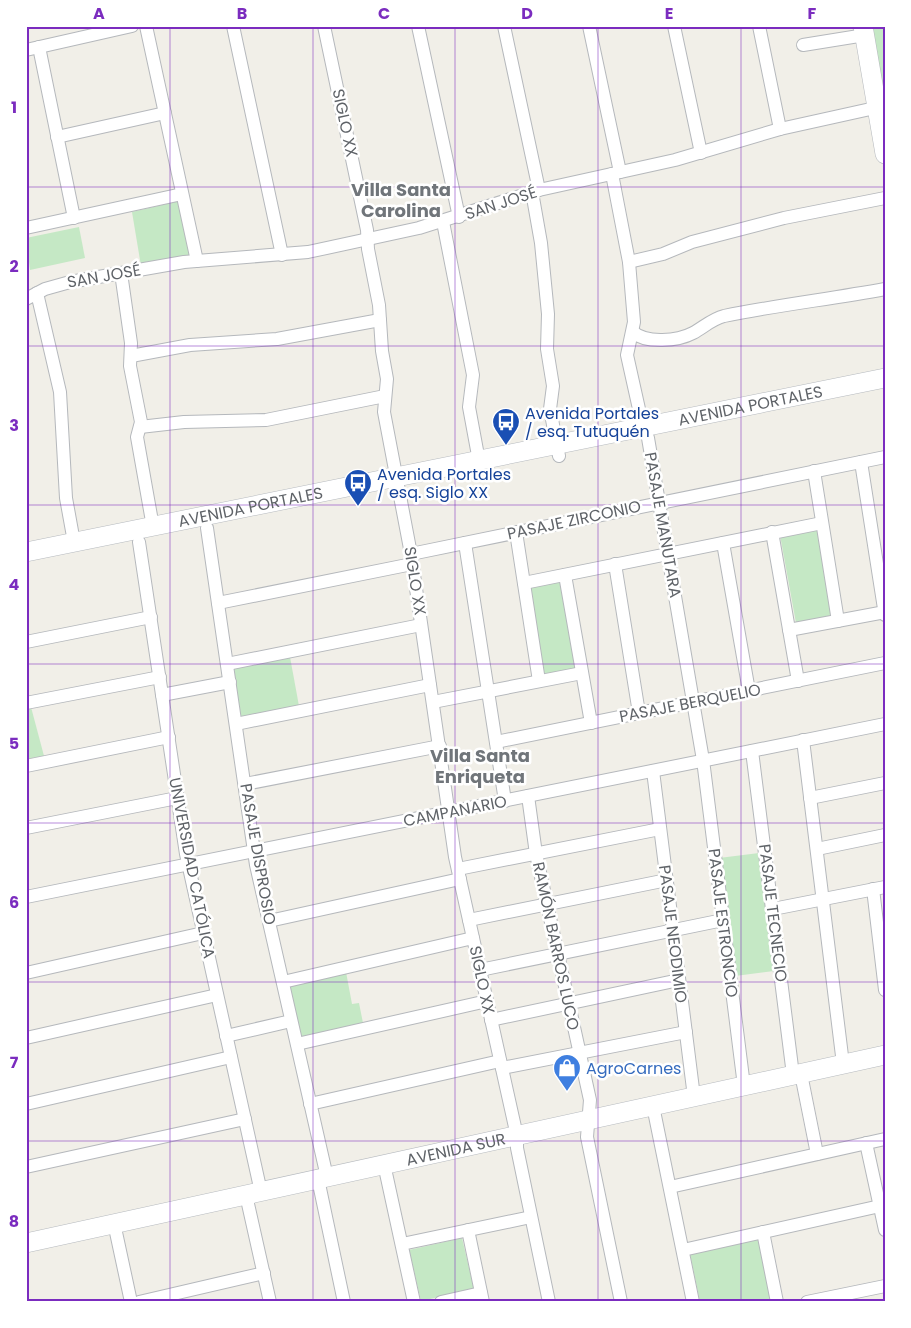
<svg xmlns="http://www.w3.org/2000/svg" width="911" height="1328" font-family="Poppins,sans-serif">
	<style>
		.green { fill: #c5e8c5 }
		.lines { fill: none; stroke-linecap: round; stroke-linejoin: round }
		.street-casing { stroke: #b5b8bc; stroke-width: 14 }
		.secondary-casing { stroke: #b6babf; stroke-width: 20 }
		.street { stroke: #fff; stroke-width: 12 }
		.secondary { stroke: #fff; stroke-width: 19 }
		.grid { fill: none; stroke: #7b2cbf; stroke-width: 1; stroke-opacity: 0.55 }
		.labels { text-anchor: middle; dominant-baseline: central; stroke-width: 5; stroke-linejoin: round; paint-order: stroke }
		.street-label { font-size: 16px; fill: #5f6368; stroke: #fff }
		.transit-label { font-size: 16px; fill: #164399; stroke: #fff; text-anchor: start }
		.shop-label { font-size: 16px; fill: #366cbe; stroke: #fff; text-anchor: start }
		.neighbourhood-label { font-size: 18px; font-weight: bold; fill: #70757a; stroke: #fff }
		.neatline { fill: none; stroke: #7b2cbf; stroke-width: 2 }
		.grid-label { font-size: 16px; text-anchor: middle; font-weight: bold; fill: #7b2cbf }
	</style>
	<rect width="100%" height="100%" fill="#f1efe8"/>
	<!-- green -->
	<g class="green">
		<path d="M869,26H885V103Z"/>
		<path d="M179,201L192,257L141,266L132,212Z"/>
		<path d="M79,227L85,258L30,270L26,238Z"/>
		<path d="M818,528L834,616L796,623L780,535Z"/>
		<path d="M562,581L577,669L544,674L529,586Z"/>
		<path d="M290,657L299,706L240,717L231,668Z"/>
		<path d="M31,707L44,756L26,759V708Z"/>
		<path d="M759,853L774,971L735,976L719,858Z"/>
		<path d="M346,972L352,1004L359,1003L363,1023L300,1038L289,984Z"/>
		<path d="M761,1235L776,1299L763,1302H700L689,1249Z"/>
		<path d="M462,1238L474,1289L421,1301L409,1250Z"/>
	</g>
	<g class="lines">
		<defs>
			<g id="street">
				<path d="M146,26L197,261"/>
				<path d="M233,26L282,255"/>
				<path d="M324,26L367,230L368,249L379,305L382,351L387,379L384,412L411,554L455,857L517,1136V1148L549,1302"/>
				<path d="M418,26L459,217"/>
				<path d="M504,26L539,190"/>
				<path d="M589,26L620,172"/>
				<path d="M674,26L701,153"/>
				<path d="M759,26L780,129"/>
				<path d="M803,45L865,35"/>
				<path d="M39,47L74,218"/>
				<path d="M26,50L132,26"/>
				<path d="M57,137L165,113"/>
				<path d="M612,174L629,262L634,322L627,355L643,427L648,438L703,760L744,1086"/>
				<path d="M532,192L541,243L548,314L547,349L553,386L550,409L559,456"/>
				<path d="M443,222L473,375L469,407L479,461"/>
				<path d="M26,228L182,194"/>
				<path d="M629,262L663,254L692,242L784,218L885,198"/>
				<path d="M121,273L131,343L130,366L141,422L137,437L153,527"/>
				<path d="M37,293L60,392L66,498L74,542"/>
				<path d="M26,299L45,289L70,282L184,262L308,252L419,228L539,190L675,160L780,129L884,106"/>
				<path d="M633,332C646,344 678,341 693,333C704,327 712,319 724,316C778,305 831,299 885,289"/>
				<path d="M131,356L190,345L277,339L380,320"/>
				<path d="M140,427L184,422L266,420L385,396"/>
				<path d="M861,462L885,615"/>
				<path d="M814,471L838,621"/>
				<path d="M207,528L256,865L327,1177"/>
				<path d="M516,532L539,681"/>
				<path d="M772,532L798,681"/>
				<path d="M139,542L186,854L261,1192"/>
				<path d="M465,543L505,801"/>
				<path d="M723,543L749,691"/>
				<path d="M411,554L885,457"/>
				<path d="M615,564L639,713"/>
				<path d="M565,575L591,723"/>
				<path d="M524,583L822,523"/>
				<path d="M218,603L412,564"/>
				<path d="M789,630L885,612"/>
				<path d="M26,642L151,617"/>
				<path d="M227,664L421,625"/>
				<path d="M162,695L230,682"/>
				<path d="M433,702L582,673"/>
				<path d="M26,703L160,677"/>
				<path d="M236,724L430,685"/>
				<path d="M803,740L843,1064"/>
				<path d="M496,742L885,663"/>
				<path d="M752,751L793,1075"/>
				<path d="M26,766L169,737"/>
				<path d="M653,771L694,1097"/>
				<path d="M245,784L440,746"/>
				<path d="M528,796L536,854L590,1100L587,1137L621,1302"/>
				<path d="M810,798L885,783"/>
				<path d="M26,828L177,798"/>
				<path d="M817,849L885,835"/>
				<path d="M458,869L660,829"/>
				<path d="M873,889L885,990"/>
				<path d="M26,897L885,724"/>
				<path d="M773,909L885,887"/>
				<path d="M469,920L667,880"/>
				<path d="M269,921L460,879"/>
				<path d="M480,970L723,920"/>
				<path d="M26,973L203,933"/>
				<path d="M283,982L473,938"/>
				<path d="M491,1020L679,980"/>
				<path d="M226,1036L291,1021"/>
				<path d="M26,1038L217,995"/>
				<path d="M297,1044L487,1001"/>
				<path d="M502,1068L686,1032"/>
				<path d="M801,1074L817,1154"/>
				<path d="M26,1104L231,1057"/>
				<path d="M310,1104L500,1061"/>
				<path d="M653,1106L693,1302"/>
				<path d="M866,1143L885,1230"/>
				<path d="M384,1164L414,1302"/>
				<path d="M26,1167L245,1119"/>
				<path d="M318,1179L344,1302"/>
				<path d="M670,1187L885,1139"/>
				<path d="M246,1195L270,1302"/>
				<path d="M114,1223L131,1302"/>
				<path d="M468,1230L483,1302"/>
				<path d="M763,1232L777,1302"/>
				<path d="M402,1244L531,1217"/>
				<path d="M683,1250L880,1206"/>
				<path d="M139,1302L264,1273"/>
				<path d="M441,1302L481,1293"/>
				<path d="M807,1302L885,1286"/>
			</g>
			<g id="secondary">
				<path d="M863,26L885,154"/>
				<path id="s1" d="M26,552L885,378"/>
				<path id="s2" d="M26,1243L885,1055"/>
			</g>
		</defs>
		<!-- street casing -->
		<use href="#street" class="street-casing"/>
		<!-- secondary casing -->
		<use href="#secondary" class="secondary-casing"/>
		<!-- street -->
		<use href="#street" class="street"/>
		<!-- secondary -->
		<use href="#secondary" class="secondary"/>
	</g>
	<!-- grid -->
	<path class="grid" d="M170,26V1302M313,26V1302M455,26V1302M598,26V1302M741,26V1302M26,187H885M26,346H885M26,505H885M26,664H885M26,823H885M26,982H885M26,1141H885"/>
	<!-- icons -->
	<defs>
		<symbol id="bus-pin" viewBox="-11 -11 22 30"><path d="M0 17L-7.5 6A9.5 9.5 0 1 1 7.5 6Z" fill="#1a4fb4" stroke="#fff"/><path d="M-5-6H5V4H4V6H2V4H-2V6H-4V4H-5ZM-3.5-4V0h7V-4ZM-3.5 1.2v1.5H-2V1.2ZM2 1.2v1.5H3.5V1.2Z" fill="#fff"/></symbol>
		<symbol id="shop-pin" viewBox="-11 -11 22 30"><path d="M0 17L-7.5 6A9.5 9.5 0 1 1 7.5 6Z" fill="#3f7fe0" stroke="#fff"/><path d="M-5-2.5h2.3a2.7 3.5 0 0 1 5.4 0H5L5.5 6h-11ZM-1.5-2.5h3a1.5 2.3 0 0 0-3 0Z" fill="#fff"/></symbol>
	</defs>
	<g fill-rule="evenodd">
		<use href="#bus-pin" x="490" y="406" width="32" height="43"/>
		<use href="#bus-pin" x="342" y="467" width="32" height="43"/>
		<use href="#shop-pin" x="551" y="1052" width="32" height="43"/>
	</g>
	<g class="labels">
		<!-- street labels -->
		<g class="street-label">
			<text transform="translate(345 123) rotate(78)">SIGLO XX</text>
			<text transform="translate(501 203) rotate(-18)">SAN JOSÉ</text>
			<text transform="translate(104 276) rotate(-10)">SAN JOSÉ</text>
			<text stroke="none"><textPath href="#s1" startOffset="739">AVENIDA PORTALES</textPath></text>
			<text stroke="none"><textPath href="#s1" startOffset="229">AVENIDA PORTALES</textPath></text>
			<text transform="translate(574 520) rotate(-12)">PASAJE ZIRCONIO</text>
			<text transform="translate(663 525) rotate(80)">PASAJE MANUTARA</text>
			<text transform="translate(415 581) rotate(81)">SIGLO XX</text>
			<text transform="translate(690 703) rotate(-11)">PASAJE BERQUELIO</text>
			<text transform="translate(455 811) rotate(-11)">CAMPANARIO</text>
			<text transform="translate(258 854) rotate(80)">PASAJE DISPROSIO</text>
			<text transform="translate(192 868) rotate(79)">UNIVERSIDAD CATÓLICA</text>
			<text transform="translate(773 913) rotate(83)">PASAJE TECNECIO</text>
			<text transform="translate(723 923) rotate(83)">PASAJE ESTRONCIO</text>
			<text transform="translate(673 934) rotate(83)">PASAJE NEODIMIO</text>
			<text transform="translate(556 946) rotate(78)">RAMÓN BARROS LUCO</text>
			<text transform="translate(482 980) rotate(78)">SIGLO XX</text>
			<text stroke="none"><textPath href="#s2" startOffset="440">AVENIDA SUR</textPath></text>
		</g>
		<!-- transit labels -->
		<g class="transit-label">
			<text x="525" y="413">Avenida Portales<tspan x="525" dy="18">/ esq. Tutuquén</tspan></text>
			<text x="377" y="474">Avenida Portales<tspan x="377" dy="18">/ esq. Siglo XX</tspan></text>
		</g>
		<!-- shop labels -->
		<g class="shop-label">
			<text x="586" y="1068">AgroCarnes</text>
		</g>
		<!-- neighbourhood labels -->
		<g class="neighbourhood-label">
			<text x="401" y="189">Villa Santa<tspan x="401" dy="21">Carolina</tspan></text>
			<text x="480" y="755">Villa Santa<tspan x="480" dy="21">Enriqueta</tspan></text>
		</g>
	</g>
	<!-- border -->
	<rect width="911" height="1328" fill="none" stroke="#ffffff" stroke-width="55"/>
	<rect x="28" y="28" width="856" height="1272" class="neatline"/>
	<g class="grid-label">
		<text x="99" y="19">A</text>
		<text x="242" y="19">B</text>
		<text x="384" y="19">C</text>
		<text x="527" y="19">D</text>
		<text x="669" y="19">E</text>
		<text x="812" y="19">F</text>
		<text x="14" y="113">1</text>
		<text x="14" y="272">2</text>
		<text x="14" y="431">3</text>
		<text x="14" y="590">4</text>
		<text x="14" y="749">5</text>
		<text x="14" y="908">6</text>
		<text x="14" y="1068">7</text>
		<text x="14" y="1227">8</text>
	</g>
</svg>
